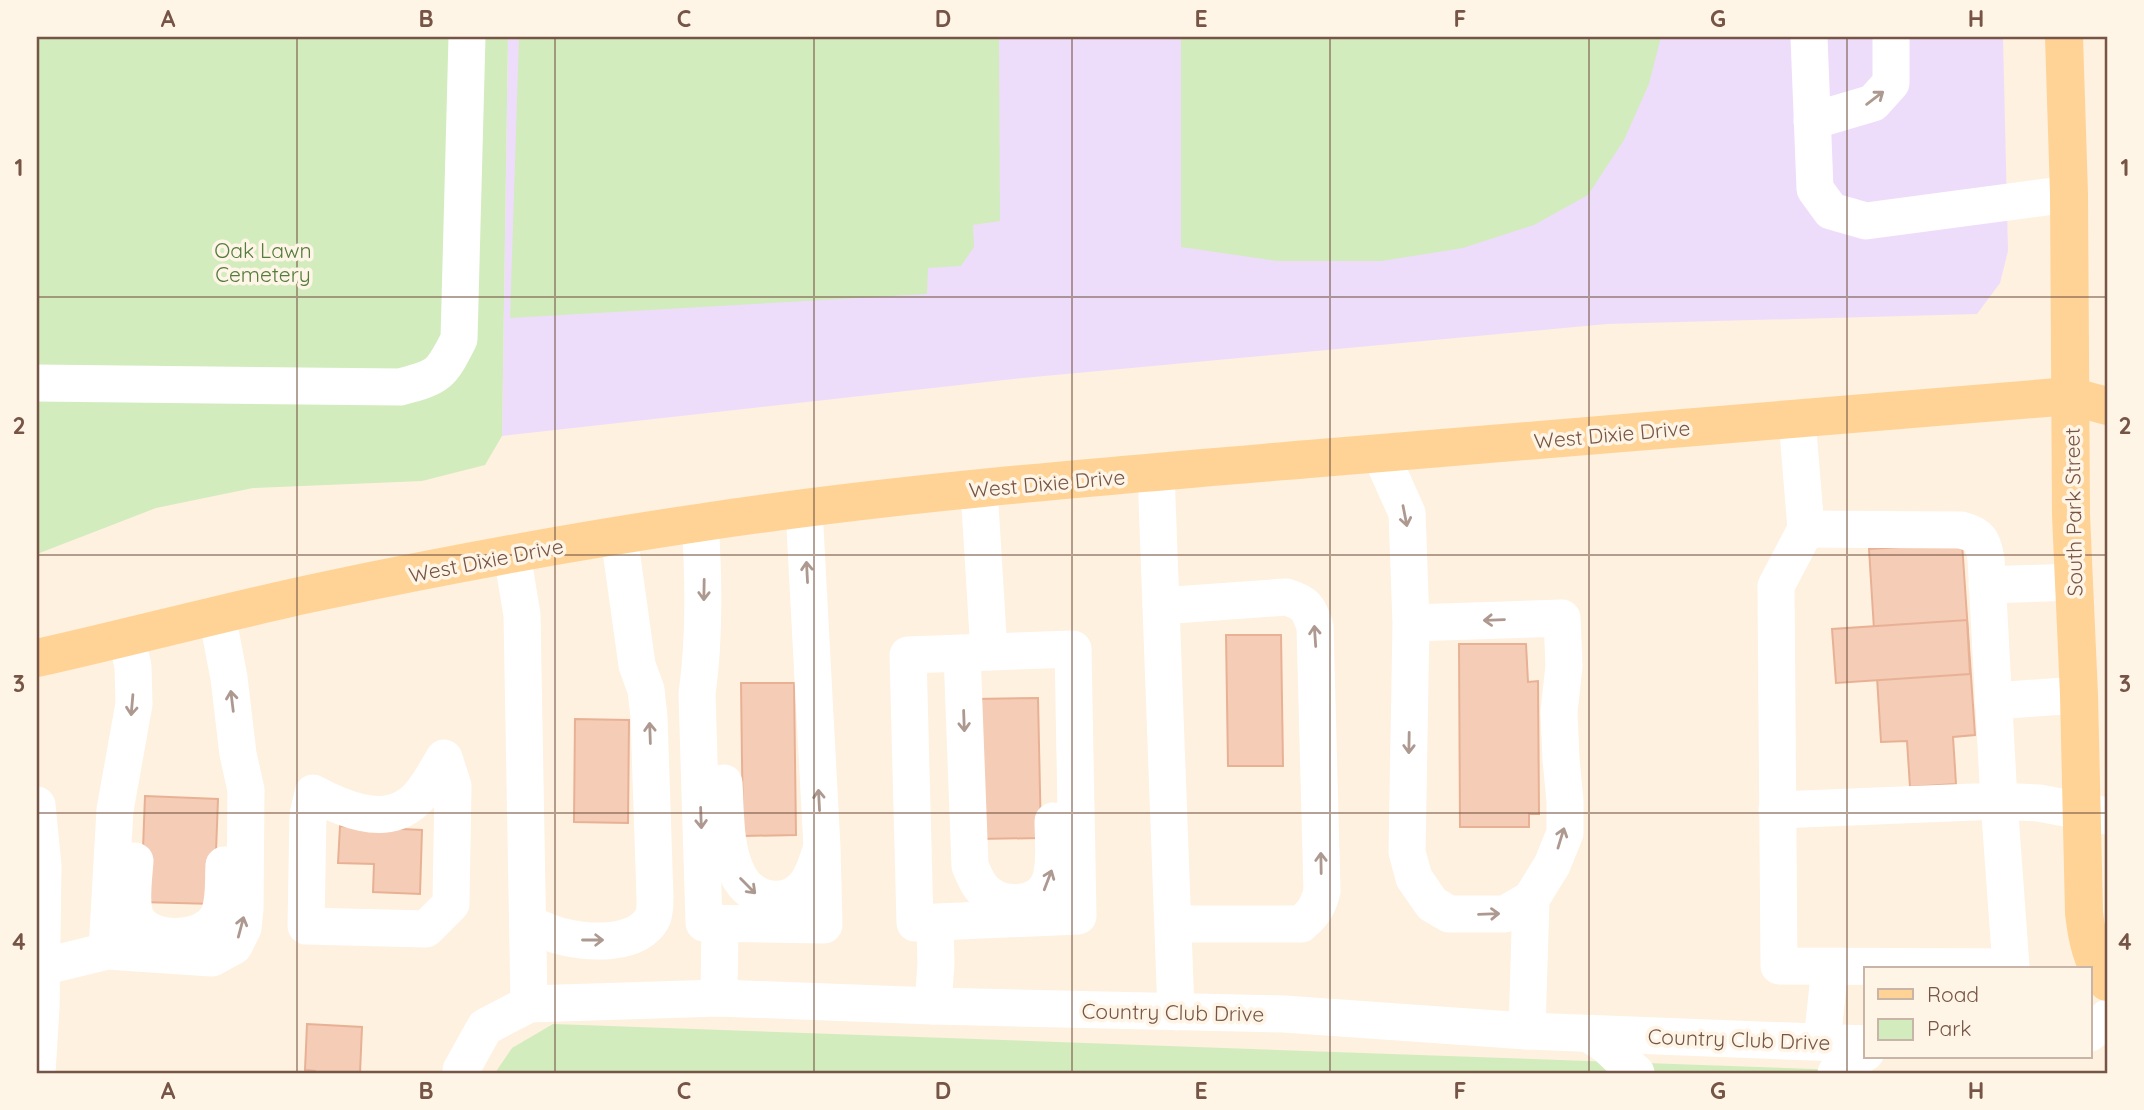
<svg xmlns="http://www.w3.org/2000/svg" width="2144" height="1110" font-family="Quicksand,sans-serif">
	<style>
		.education { fill: #eeddfa }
		.green { fill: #d2ecbe }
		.building { fill: #f5ccb5; stroke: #e8b195; stroke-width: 2 }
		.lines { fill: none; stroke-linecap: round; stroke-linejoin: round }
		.minor { stroke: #fff; stroke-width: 37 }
		.major { stroke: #ffd395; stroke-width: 38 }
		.oneway { stroke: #ad9990 }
		.grid { fill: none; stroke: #765546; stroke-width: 2; stroke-opacity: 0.55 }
		.labels { text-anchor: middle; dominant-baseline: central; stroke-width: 7; stroke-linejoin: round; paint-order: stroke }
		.park-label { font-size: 21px; fill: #537c3d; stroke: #fff5e7 }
		.street-label { font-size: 21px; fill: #765546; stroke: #fff5e7 }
		.neatline { fill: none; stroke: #765546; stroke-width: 2.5 }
		.grid-label { font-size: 23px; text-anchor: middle; font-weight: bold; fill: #765546 }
	</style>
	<rect width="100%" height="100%" fill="#fef1e0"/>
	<!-- education -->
	<path class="education" d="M508,37H2003L2008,251L2000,283L1977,314L1607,324L1023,378L502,436Z"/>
	<!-- green -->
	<g class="green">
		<path d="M37,37H508L502,436L485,465L422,481L253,488L156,508L37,554Z"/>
		<path d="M519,37H999L1000,221L973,225L974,247L961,266L928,268L927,294L510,318Z"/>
		<path d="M1181,37H1661L1649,84L1624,140L1588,195L1534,225L1463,248L1382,261H1277L1181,247Z"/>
		<path d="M553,1024L1924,1073H495L512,1048Z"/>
	</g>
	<!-- building -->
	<g class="building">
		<path d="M1962,543L1975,735L1953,737L1956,784L1910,787L1907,741L1881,742L1869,549Z"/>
		<path d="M1967,620L1970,674L1836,683L1832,629Z"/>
		<path d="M1226,635H1281L1283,766H1228Z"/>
		<path d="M1459,644H1526L1528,682L1538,681L1539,814H1529V827H1460Z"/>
		<path d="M741,683H794L796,835L743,836Z"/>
		<path d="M1038,698L1041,838L978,839L975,699Z"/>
		<path d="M575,719L629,720L628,823L574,822Z"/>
		<path d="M145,796L218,799L214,904L141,902Z"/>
		<path d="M340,826L422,830L420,894L373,892L374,864L338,863Z"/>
		<path d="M307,1024L362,1027L360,1073H315V1071L305,1070Z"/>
	</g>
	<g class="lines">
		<!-- minor -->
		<g class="minor">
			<path d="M1809,37L1815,189L1831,211L1866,221L2069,194"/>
			<path d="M1812,121L1873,103L1891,83V37"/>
			<path d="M37,383L400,387C439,377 441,375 459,339L467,37"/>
			<path d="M1797,419L1806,529L1776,586L1779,966L2011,967L1999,801L2039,803L2107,816"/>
			<path d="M1380,453L1407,513L1411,623L1407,852L1414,878L1432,904L1449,914H1505L1531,899L1552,865L1565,833V801L1561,759L1559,712L1564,666L1562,618L1411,623"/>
			<path d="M1156,472L1176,1012"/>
			<path d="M979,489L989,652"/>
			<path d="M700,522C704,580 705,637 697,694L704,923L824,925L822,847L804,509"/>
			<path d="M512,554L522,615L529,1004"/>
			<path d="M1987,585L2074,582"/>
			<path d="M1161,606L1286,597C1306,603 1308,607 1315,626L1322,891C1318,907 1313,914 1301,924H1174"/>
			<path d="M127,638L133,667L134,704L115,810L107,951L212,958L234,946L243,928L245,909L246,790L238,754L229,678L217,615"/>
			<path d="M1073,649L1078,916L915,923L908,655Z"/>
			<path d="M962,653L970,866C975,877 978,887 988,894C1005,907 1035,906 1047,887C1057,872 1053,839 1053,821"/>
			<path d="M1993,701L2079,695"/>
			<path d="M444,758L453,786L451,904L426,929L306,926L308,815L313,793C341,808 383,827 412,803C426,792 435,773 444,758Z"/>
			<path d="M724,783C726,813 724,848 738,875C750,899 781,908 802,889C813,879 816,864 821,850"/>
			<path d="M37,805L43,866L41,1008L37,1073"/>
			<path d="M1777,810L1999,801L1986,559C1983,541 1980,535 1961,530L1806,529"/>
			<path d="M135,861C134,877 129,908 138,921C154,944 208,941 219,914C225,899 223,881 224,865"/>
			<path d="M528,924C540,928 552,935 564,937C590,943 636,946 652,919C655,914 655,904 655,898L649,717L646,690L637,665L619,536"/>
			<path d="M42,967L107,951"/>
			<path d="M719,998L720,923"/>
			<path d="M933,1006L936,963L935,923"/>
			<path d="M1527,1031L1531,899"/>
			<path d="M2090,1033L2107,1018"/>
			<path d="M1589,1034L1606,1045L1636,1073"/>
			<path d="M1822,1042L1830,967"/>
			<path d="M461,1073V1070L485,1027L529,1004L719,998L933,1006L1284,1014L1527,1031L1866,1044"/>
			<path d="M1836,1073L1866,1052"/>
		</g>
		<!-- major -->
		<g class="major">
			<path d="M2064,37L2069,194L2071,515L2079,695L2084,913C2087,938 2091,961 2107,982"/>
			<path d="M37,658C131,637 224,612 318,592C446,565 575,541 704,522C904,492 1107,476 1309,459C1563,438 1816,417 2070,396L2107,406"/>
		</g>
	</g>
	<!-- one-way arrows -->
	<defs><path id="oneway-shaft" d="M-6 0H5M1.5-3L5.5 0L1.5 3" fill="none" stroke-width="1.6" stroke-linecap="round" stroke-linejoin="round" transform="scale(1.75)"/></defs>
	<g class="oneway">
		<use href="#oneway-shaft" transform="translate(1875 98) rotate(-37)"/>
		<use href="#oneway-shaft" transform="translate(1405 516) rotate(79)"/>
		<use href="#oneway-shaft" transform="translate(807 572) rotate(-93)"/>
		<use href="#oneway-shaft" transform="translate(704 590) rotate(91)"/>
		<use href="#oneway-shaft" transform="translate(1494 620) rotate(178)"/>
		<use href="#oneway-shaft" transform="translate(1315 636) rotate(-94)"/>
		<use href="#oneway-shaft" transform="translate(232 701) rotate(-97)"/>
		<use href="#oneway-shaft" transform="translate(132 705) rotate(95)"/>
		<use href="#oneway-shaft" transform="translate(964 721) rotate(88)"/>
		<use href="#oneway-shaft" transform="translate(650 733) rotate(-92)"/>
		<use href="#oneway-shaft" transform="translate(1409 743) rotate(91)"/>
		<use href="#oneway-shaft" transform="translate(819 800) rotate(-93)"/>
		<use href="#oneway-shaft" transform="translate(701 818) rotate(88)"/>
		<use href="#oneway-shaft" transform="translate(1561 838) rotate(-73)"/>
		<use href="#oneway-shaft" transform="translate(1321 863) rotate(-91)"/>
		<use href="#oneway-shaft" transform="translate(1048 880) rotate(-69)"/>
		<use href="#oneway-shaft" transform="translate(748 886) rotate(45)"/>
		<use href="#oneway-shaft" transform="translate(1489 914) rotate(-2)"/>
		<use href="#oneway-shaft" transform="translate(241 927) rotate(-75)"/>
		<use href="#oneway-shaft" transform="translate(593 940)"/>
	</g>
	<!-- grid -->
	<path class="grid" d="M297,37V1073M555,37V1073M814,37V1073M1072,37V1073M1330,37V1073M1589,37V1073M1847,37V1073M37,297H2107M37,555H2107M37,813H2107"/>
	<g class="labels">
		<!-- park labels -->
		<g class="park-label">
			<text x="263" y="250">Oak Lawn<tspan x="263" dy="24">Cemetery</tspan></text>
		</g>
		<!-- street labels -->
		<g class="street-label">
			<text transform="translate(1612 434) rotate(-5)">West Dixie Drive</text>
			<text transform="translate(1047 483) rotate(-5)">West Dixie Drive</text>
			<text transform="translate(2073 512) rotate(-91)">South Park Street</text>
			<text transform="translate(486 560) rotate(-11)">West Dixie Drive</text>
			<text transform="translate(1173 1012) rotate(1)">Country Club Drive</text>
			<text transform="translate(1739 1039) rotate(2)">Country Club Drive</text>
		</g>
	</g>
	<!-- border -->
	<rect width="2144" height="1110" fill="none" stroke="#fff5e7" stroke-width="77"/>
	<!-- legend -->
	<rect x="1864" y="967" width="228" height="91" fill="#fff5e7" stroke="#c8b5a7" stroke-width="2"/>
	<rect x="1878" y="989" width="35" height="10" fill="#ffd395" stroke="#c8b5a7" stroke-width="2"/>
	<text x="1927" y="1002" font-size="21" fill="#765546">Road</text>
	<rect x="1878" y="1019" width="35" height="21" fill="#d2ecbe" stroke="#c8b5a7" stroke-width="2"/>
	<text x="1927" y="1036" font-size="21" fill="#765546">Park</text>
	<rect x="38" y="38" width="2068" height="1034" class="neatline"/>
	<g class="grid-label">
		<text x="168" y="27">A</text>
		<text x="426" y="27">B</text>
		<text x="684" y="27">C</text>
		<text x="943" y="27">D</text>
		<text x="1201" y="27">E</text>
		<text x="1460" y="27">F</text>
		<text x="1718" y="27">G</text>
		<text x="1976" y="27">H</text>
		<text x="19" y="176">1</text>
		<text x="2125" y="176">1</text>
		<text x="19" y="434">2</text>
		<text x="2125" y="434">2</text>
		<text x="19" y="692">3</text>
		<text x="2125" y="692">3</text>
		<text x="19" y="950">4</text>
		<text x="2125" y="950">4</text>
		<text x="168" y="1099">A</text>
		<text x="426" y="1099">B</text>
		<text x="684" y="1099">C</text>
		<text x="943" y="1099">D</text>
		<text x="1201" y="1099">E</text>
		<text x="1460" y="1099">F</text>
		<text x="1718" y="1099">G</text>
		<text x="1976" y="1099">H</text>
	</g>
</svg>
